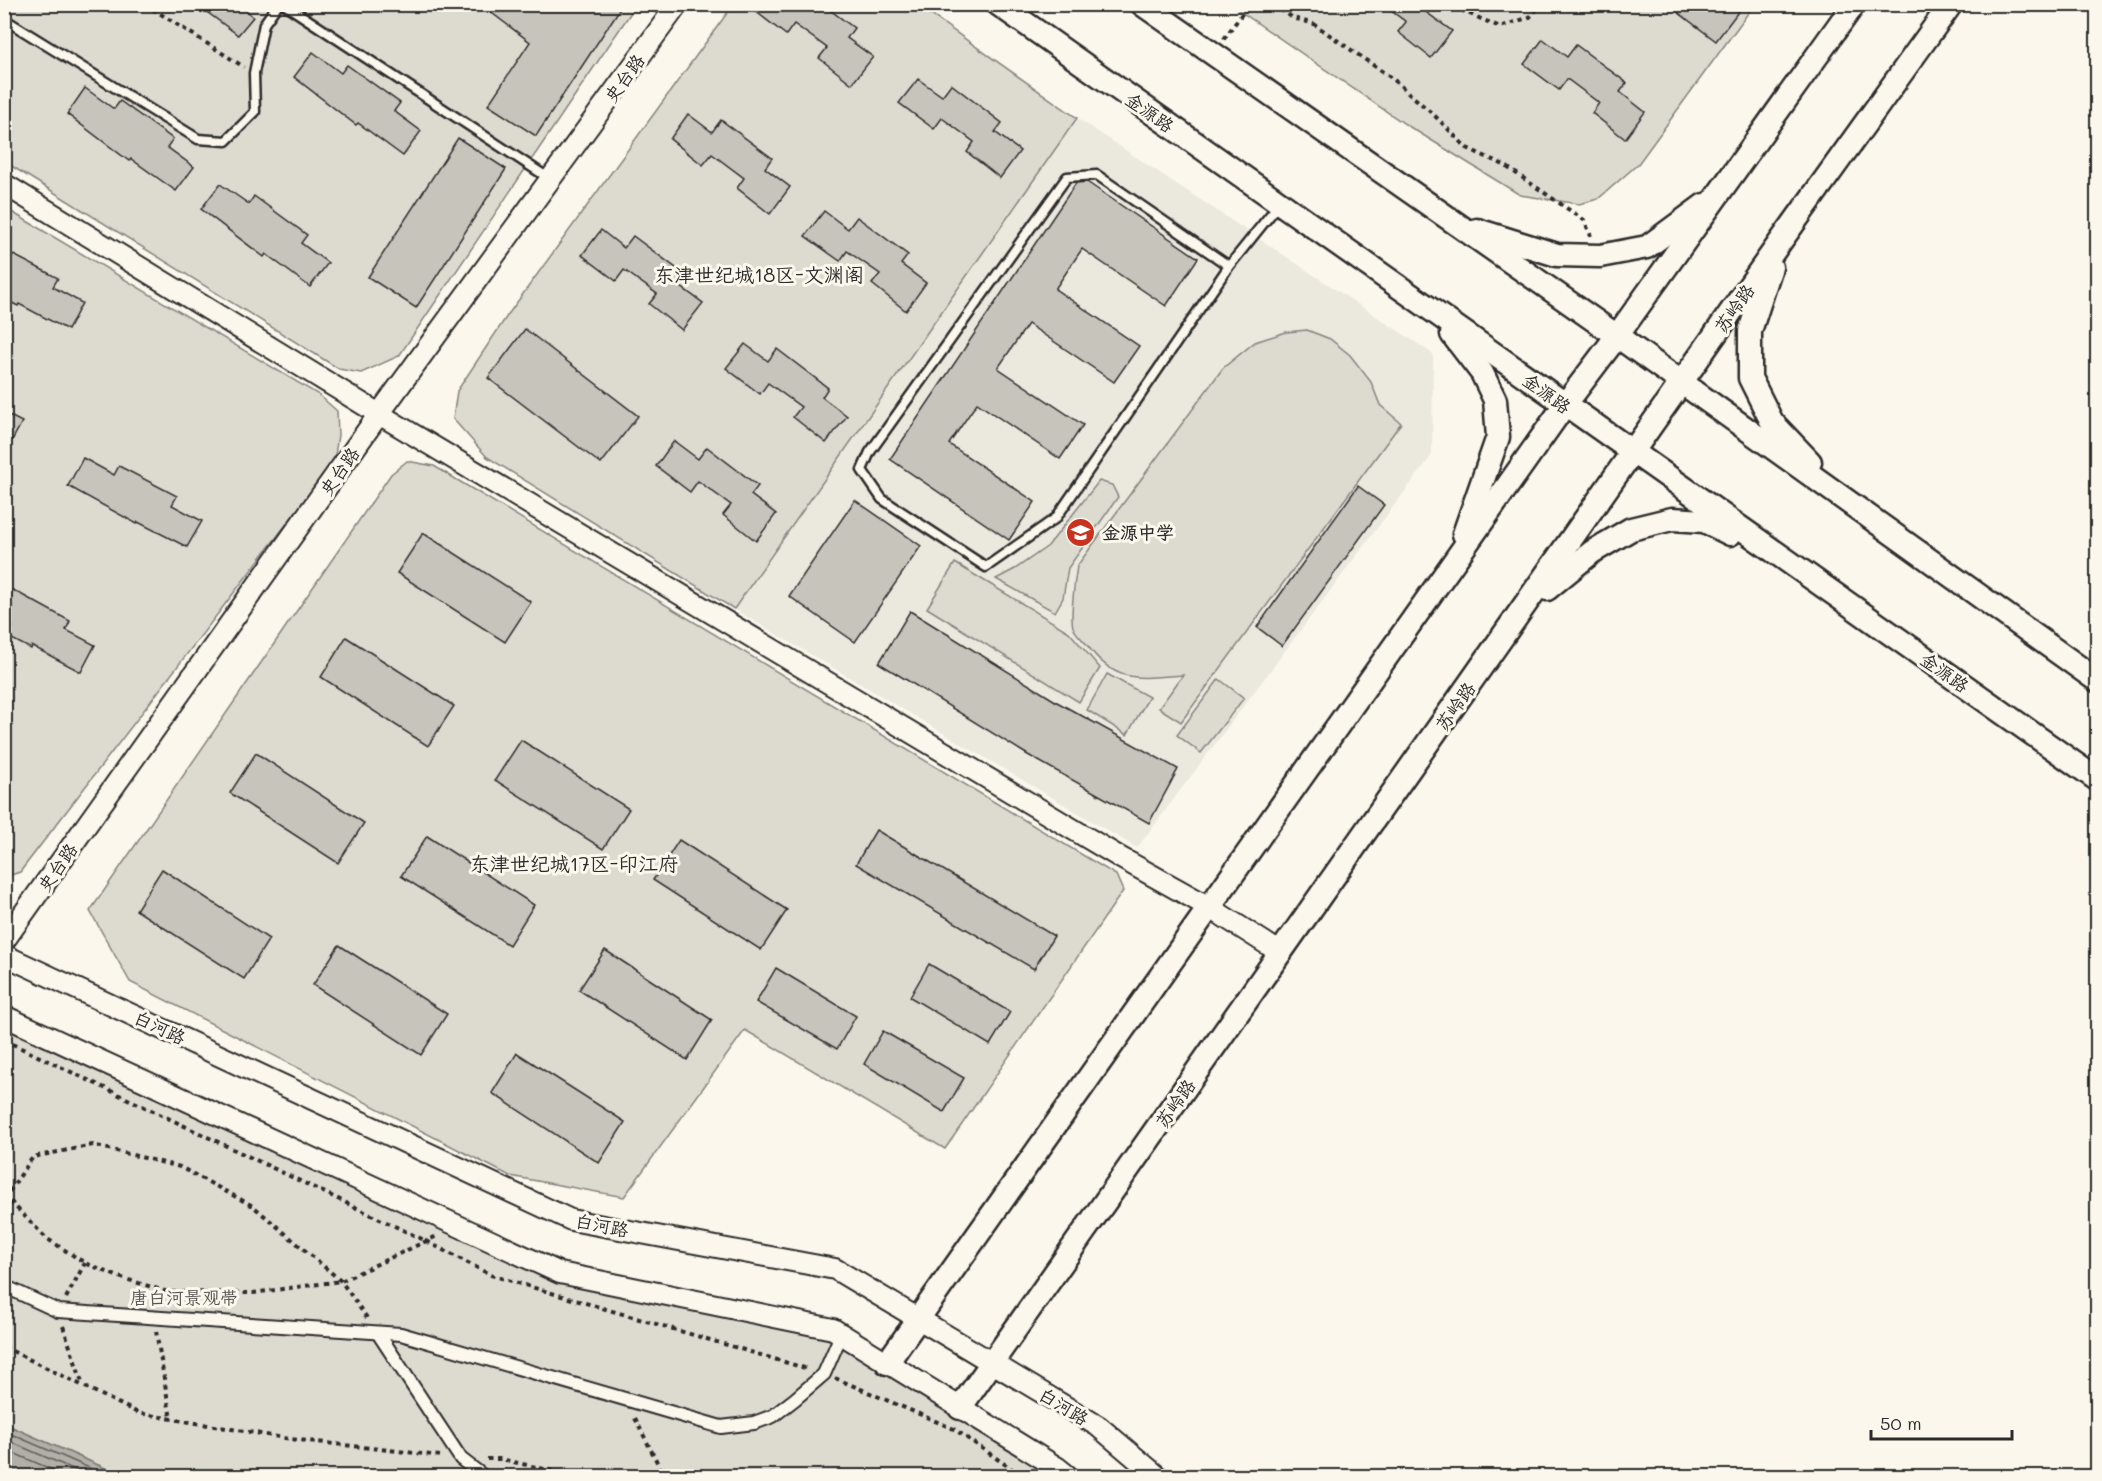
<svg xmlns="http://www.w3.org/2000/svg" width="2102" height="1481" font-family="Mali,'LXGW WenKai TC',sans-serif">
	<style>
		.built { fill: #ebe8de }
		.green { fill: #dddad0; stroke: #84827e; stroke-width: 1.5 }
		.water { fill: #b1afa7; stroke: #7b7a75; stroke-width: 1.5 }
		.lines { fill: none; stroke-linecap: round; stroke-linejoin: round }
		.shore { stroke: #61605d; stroke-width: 1.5 }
		.building { fill: #c7c4bc; stroke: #2b2b2b; stroke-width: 1.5 }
		.service-casing { stroke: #2b2b2b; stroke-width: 13 }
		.pedestrian-casing { stroke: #2b2b2b; stroke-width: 16 }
		.tertiary-casing { stroke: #2b2b2b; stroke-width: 24 }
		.secondary-casing { stroke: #2b2b2b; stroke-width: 27 }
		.path { stroke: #2b2b2b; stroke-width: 4; stroke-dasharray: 4.5 4.5; stroke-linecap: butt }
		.service { stroke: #fbf7ec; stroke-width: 8 }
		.pedestrian { stroke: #fbf7ec; stroke-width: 12 }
		.tertiary { stroke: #fbf7ec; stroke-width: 20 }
		.secondary { stroke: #fbf7ec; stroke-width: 22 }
		.labels { text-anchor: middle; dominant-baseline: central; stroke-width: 6; stroke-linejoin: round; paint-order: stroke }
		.street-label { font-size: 18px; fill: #2b2b2b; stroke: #fbf7ec }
		.poi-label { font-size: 18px; font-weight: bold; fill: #2b2b2b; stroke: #fbf7ec; text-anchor: start }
		.park-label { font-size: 18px; fill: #585754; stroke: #fbf7ec }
		.neighbourhood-label { font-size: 20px; fill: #2b2b2b; stroke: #fbf7ec }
	</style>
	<rect width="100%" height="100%" fill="#fbf7ec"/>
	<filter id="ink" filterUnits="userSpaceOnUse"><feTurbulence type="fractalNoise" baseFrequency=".0167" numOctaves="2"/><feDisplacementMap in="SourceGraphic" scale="12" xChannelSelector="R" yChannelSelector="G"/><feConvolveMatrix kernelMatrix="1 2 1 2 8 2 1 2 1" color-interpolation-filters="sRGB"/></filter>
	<g filter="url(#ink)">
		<!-- built -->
		<path class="built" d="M1077,118L1433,354L1432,455L1137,848L734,609Z"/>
		<!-- green -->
		<g class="green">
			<path d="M4,5H636L399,356L361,373L339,369L5,162Z"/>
			<path d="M733,5H917L1077,118L734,609L487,457L453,419L457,391L507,316Z"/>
			<path d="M1231,5H1754L1638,164L1598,199L1579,204L1520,195L1405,124Z"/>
			<path d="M5,208L319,395L337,411L338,435L334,462L20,872L5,877Z"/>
			<path d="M1307,330L1330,339L1350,355L1371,382L1380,405L1401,423L1181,722L1159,708L1183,675C1139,678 1116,685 1087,645C1083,640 1075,633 1073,627C1070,616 1075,578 1077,566L1223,368L1255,342L1286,332Z"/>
			<path d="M407,461L434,466L1116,875L1123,891L945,1149L745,1030L624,1197L510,1176L130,982L90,911L391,474Z"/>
			<path d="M1099,481L1112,485L1118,497L1068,568L1063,598L1055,612L996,579L1015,569L1048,546Z"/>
			<path d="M955,563L1069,632L1100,668L1079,702L927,608Z"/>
			<path d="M1107,674L1149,697L1127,735L1087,710Z"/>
			<path d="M1219,679L1244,698L1201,753L1177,735Z"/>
			<path d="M5,1016L560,1273L833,1329L1068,1476H123L5,1424Z"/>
		</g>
		<!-- water -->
		<path class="water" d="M5,1424L123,1476H5Z"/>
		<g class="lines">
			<!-- shore -->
			<g class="shore">
				<path d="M4,1431L108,1476"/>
				<path d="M4,1439L89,1476"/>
				<path d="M4,1449L67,1476"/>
			</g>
		</g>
		<!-- building -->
		<g class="building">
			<path d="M196,4H240L253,17L238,35Z"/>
			<path d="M480,4H623L536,136L488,105L530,42Z"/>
			<path d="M746,4H822L854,28L847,38L873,57L852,84L819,58L827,48L794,24L786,35Z"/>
			<path d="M1382,4H1432L1426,12L1452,31L1431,58L1398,32L1406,22Z"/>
			<path d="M1667,4H1744L1716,41Z"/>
			<path d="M1543,39L1567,57L1576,45L1627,83L1620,92L1645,112L1625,139L1592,113L1599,103L1567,79L1559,90L1524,64Z"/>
			<path d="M313,52L341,73L347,65L400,103L394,111L421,131L403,156L358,123L356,125L294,77Z"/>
			<path d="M918,79L942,96L951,84L1002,123L995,132L1020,151L1000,178L967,152L974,142L942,118L934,129L899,103Z"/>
			<path d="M85,88L114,109L120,101L173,139L167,147L194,167L176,191L131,159L129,161L67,114Z"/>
			<path d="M688,114L712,132L721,120L772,158L765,168L790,187L770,214L737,188L744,178L712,154L703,165L670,139Z"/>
			<path d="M458,138L506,169L416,308L368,277Z"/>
			<path d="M1087,182L1198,258L1166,306L1082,249L1055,289L1139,346L1114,382L1028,324L998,368L1083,425L1060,459L977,403L949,444L1035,502L1009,540L890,459L1076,183Z"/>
			<path d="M220,184L249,204L254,196L307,235L301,243L328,263L310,287L266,254L264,257L201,209Z"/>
			<path d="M824,211L848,229L857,217L908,255L901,264L926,283L906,311L872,284L880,274L847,251L840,261L805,236Z"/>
			<path d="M601,230L624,248L633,236L684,274L677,284L703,303L682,330L649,304L657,294L624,270L616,281L582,255Z"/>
			<path d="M4,250L58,278L53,287L82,303L68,330L19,304L18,306L4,299Z"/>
			<path d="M525,329L638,416L601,464L488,378Z"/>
			<path d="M745,344L768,361L777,349L828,388L822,397L847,416L826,443L793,417L801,407L768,383L760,394L726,368Z"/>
			<path d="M4,413L22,422L4,455Z"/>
			<path d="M674,441L698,459L707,447L758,486L751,495L776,514L756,541L723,515L731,505L698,481L690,492L656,466Z"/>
			<path d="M83,458L114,475L119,466L177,496L172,505L202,521L187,547L138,522L137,524L68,486Z"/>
			<path d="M1358,486L1384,505L1282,646L1257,627Z"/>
			<path d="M855,500L921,546L855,642L789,596Z"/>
			<path d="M423,533L531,602L505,642L397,573Z"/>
			<path d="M13,590L70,621L66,630L95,645L81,672L32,646L31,649L8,637L13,627L4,622V606Z"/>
			<path d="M910,611L1057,702L1178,769L1149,823L1028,755L879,663Z"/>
			<path d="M346,637L454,706L428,746L321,677Z"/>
			<path d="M521,740L629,809L603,849L495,780Z"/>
			<path d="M256,753L364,823L338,863L230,793Z"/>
			<path d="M876,830L1054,936L1034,969L856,864Z"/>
			<path d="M427,836L534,905L509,945L401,876Z"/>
			<path d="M679,840L787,910L761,950L653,880Z"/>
			<path d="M162,869L269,939L244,979L136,910Z"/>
			<path d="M339,945L447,1014L421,1055L313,985Z"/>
			<path d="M605,950L712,1020L687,1060L579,990Z"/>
			<path d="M929,964L1010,1012L990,1045L910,997Z"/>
			<path d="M776,968L856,1016L837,1049L756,1002Z"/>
			<path d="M883,1031L964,1078L944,1112L864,1064Z"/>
			<path d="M517,1053L625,1122L599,1163L492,1093Z"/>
		</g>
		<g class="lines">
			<defs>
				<g id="service">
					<path d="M284,4L550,179"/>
					<path d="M4,19L198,139L226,141L255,112L254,73L264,24L278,4"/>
					<path d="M1229,266L1097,175L1067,177L870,452L862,470L882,499L986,567L1056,518L1229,266L1279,204"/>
				</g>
				<g id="pedestrian">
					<path d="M4,1286L58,1311L401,1334L721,1427L754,1423L773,1416L795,1399L824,1374L841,1335"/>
					<path d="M378,1333L461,1459L483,1476"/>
				</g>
				<g id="tertiary">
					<path d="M4,184L379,414L1121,858L1209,907L1281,953"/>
					<path d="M4,941L379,414L678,4"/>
					<path d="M4,955L571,1220L835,1269L1098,1426L1157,1476"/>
					<path d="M4,1016L560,1273L833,1329L1058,1468L1068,1476"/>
				</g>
				<g id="secondary">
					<path d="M998,4L2098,780"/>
					<path d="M1142,4L1617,336L2098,681"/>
					<path d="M1477,230L1557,255L1600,256L1647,247L1704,205"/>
					<path d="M1771,267L1750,331V378L1772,422L1810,462"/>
					<path d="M1452,334L1482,373L1495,400L1498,437L1464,534"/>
					<path d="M1547,589L1592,552L1631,529L1672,519L1704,521L1730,534"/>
					<path d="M887,1363L1564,406L1617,336L1854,4"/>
					<path d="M960,1408L1778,245L1951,4"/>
				</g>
			</defs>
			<!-- service casing -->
			<use href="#service" class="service-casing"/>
			<!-- pedestrian casing -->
			<use href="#pedestrian" class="pedestrian-casing"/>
			<!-- tertiary casing -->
			<use href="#tertiary" class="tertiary-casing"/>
			<!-- secondary casing -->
			<use href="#secondary" class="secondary-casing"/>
			<!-- path -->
			<g class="path">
				<path d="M145,4L244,67"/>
				<path d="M1273,4L1293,18L1314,24L1393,79L1435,116L1467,148L1504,165L1584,220L1591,236"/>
				<path d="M1454,4L1465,12L1500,27L1530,17L1541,4"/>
				<path d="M1224,39L1249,4"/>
				<path d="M4,1040L426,1241L491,1275L808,1369"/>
				<path d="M4,1195L46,1238L85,1263L119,1277L168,1292L253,1293L341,1281L437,1236"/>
				<path d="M4,1199L33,1157L93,1145L180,1167L253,1206L341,1281L367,1318"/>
				<path d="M66,1298L85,1263"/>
				<path d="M63,1326L83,1385"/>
				<path d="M156,1331L171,1419"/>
				<path d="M4,1347L138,1413L290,1439L441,1456"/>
				<path d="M835,1378L954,1429L1022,1476"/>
				<path d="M635,1418L664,1476"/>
				<path d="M487,1459H501L574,1476"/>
			</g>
			<!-- service -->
			<use href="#service" class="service"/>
			<!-- pedestrian -->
			<use href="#pedestrian" class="pedestrian"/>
			<!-- tertiary -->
			<use href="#tertiary" class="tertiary"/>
			<!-- secondary -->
			<use href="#secondary" class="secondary"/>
		</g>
	</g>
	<!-- icons -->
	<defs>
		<symbol id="school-disc" viewBox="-11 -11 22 22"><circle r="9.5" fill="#c8321e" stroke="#fbf7ec"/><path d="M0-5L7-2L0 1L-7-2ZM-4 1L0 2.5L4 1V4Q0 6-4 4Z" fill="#fff"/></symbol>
	</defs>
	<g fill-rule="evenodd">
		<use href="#school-disc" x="1064" y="516" width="33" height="33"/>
	</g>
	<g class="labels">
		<!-- street labels -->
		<g class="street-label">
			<text transform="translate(624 78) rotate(-54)">史台路</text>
			<text transform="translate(1150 112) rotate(35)">金源路</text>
			<text transform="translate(1734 308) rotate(-55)">苏岭路</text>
			<text transform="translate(1547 393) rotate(36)">金源路</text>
			<text transform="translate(339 471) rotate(-55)">史台路</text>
			<text transform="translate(1945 672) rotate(35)">金源路</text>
			<text transform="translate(1455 706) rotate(-55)">苏岭路</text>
			<text transform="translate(57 867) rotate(-55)">史台路</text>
			<text transform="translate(160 1027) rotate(25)">白河路</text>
			<text transform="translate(1175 1103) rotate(-55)">苏岭路</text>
			<text transform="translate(602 1225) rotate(11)">白河路</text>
			<text transform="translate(1064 1406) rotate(31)">白河路</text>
		</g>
		<!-- poi labels -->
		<g class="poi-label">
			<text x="1102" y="532">金源中学</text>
		</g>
		<!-- park labels -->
		<g class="park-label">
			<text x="184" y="1297">唐白河景观带</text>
		</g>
		<!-- neighbourhood labels -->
		<g class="neighbourhood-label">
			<text x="759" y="274">东津世纪城18区-文渊阁</text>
			<text x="574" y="863">东津世纪城17区-印江府</text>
		</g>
	</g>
	<!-- margin -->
	<rect width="2102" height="1481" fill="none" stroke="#fbf7ec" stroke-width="24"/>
	<rect x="12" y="12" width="2078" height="1457" fill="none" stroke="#2b2b2b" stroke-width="2" filter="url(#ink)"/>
	<!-- scale -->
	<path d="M1871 1430v9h141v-9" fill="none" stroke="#2b2b2b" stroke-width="3"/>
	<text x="1880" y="1430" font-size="18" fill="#2b2b2b" stroke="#fbf7ec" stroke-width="4.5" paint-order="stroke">50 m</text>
</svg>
